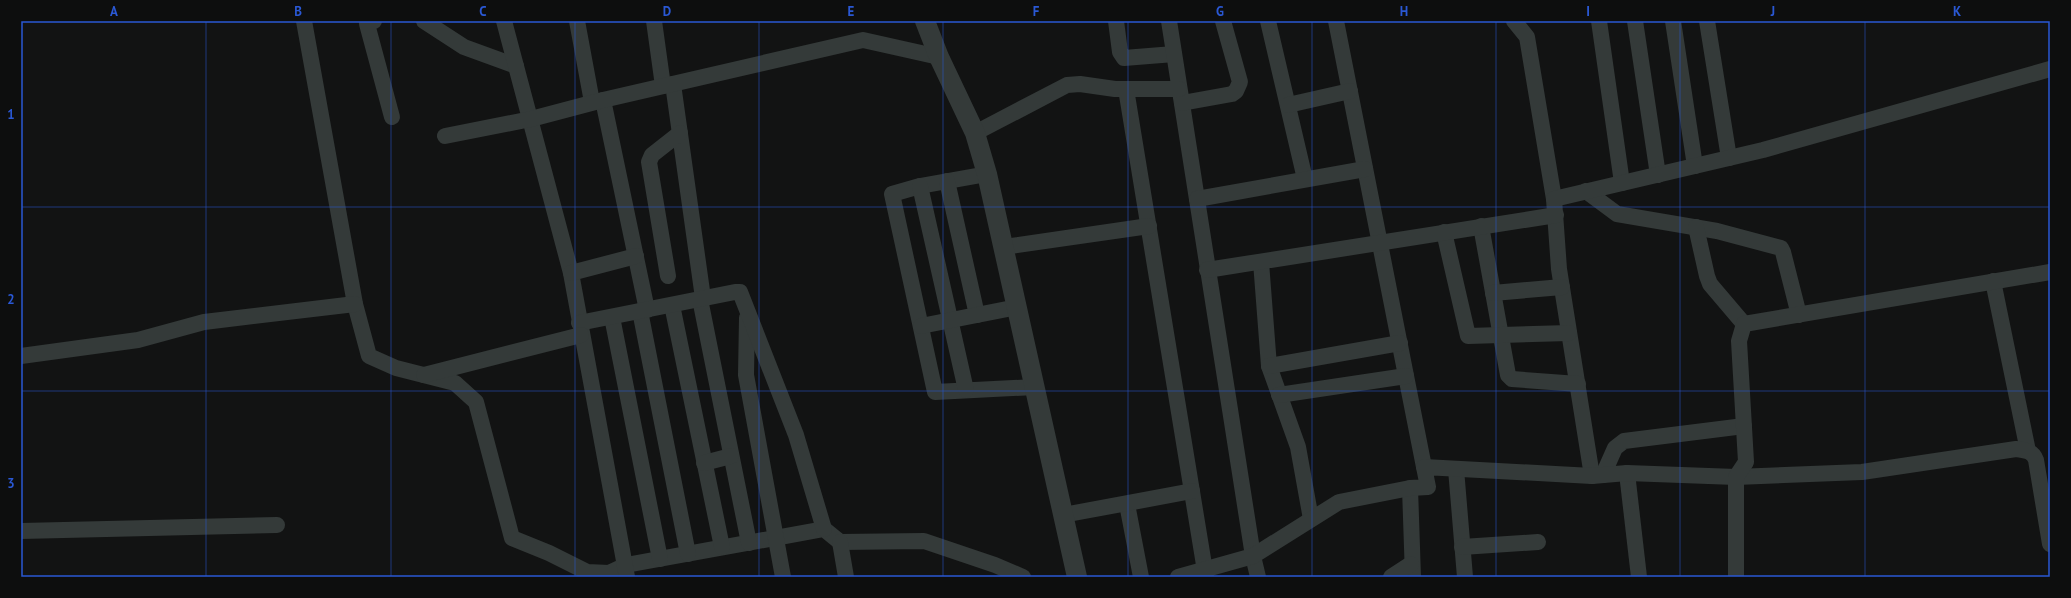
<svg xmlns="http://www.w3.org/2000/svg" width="2071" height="598" font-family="'PT Sans',sans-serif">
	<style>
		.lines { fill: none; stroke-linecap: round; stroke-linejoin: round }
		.minor { stroke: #343a39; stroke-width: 16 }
		.tertiary { stroke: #343a39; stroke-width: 20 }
		.grid { fill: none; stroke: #2a58d4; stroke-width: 1; stroke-opacity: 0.55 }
		.neatline { fill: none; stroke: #2a58d4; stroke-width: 1.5 }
		.grid-label { font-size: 13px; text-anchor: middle; font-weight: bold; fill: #2a58d4 }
	</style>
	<rect width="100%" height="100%" fill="#121313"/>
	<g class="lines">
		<!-- minor -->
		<g class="minor">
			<path d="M304,21L355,304L369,356L396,368L455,383L476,402L512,538L549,553L587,572L609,573L626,565L824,529L840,542L924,541L995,565L1023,577"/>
			<path d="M374,21H369L367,24L392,117"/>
			<path d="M424,21L464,47L516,66"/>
			<path d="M504,21L571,273L627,577"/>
			<path d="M577,21L592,102"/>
			<path d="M654,21L663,86"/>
			<path d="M1116,21L1120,52L1124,58L1174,54"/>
			<path d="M1169,21L1253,556L1258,577"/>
			<path d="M1268,21L1305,179"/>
			<path d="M1336,21L1424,467"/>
			<path d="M1514,21L1527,37L1554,199L1559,269L1592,476"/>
			<path d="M1599,21L1622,183"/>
			<path d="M1635,21L1658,175"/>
			<path d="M1673,21L1695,166"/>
			<path d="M1707,21L1729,158"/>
			<path d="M673,84L703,298"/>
			<path d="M1126,89L1206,577"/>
			<path d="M603,100L647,310"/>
			<path d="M1182,103L1232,94L1236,91L1240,82L1223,21"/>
			<path d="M1288,105L1350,91"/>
			<path d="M975,133L1067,85L1080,84L1115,89H1179"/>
			<path d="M445,136L531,119L603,100L863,40L939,57"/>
			<path d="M987,174L920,186L892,194L935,392L1035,387"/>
			<path d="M947,181L977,315"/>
			<path d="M920,186L966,390"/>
			<path d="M1586,191L1617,214L1717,231L1781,248L1783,252L1799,315"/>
			<path d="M1197,199L1365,169"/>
			<path d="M1554,199L1763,150L2050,69"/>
			<path d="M1481,226L1508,375L1512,379L1578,384"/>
			<path d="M1696,227L1707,276L1710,284L1744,324"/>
			<path d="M1444,232L1468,336L1569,333"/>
			<path d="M1004,247L1149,226"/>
			<path d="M1261,262L1269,366L1298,447L1311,519"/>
			<path d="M1207,270L1556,215"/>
			<path d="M571,273L636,256"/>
			<path d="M668,276L649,162L652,155L680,133"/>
			<path d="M1993,281L2028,451"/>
			<path d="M1493,293L1562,287"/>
			<path d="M700,299L749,543"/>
			<path d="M672,305L722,547"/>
			<path d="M640,311L688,554"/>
			<path d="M612,317L660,559"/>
			<path d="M747,318L746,375L783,577"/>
			<path d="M579,323L735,292H740L796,435L824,529"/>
			<path d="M921,326L1017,307"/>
			<path d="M21,356L138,340L204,322L355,304"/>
			<path d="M1269,366L1400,343"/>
			<path d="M424,375L581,335"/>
			<path d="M1279,395L1406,376"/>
			<path d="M704,463L731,456"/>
			<path d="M1456,469L1465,577"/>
			<path d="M1627,473L1639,577"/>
			<path d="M1603,475L1615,448L1624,441L1744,426"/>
			<path d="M1410,488L1413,577"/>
			<path d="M1127,504L1141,577"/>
			<path d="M1063,515L1192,491"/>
			<path d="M21,531L277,525"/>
			<path d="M840,542L846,577"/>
			<path d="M1462,547L1538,542"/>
			<path d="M1178,577L1253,556L1339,502L1410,488L1428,487L1424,467L1592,476L1627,473L1736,477L1862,472L2016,449C2025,450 2033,451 2036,460L2050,544"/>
			<path d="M1391,577L1411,564"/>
			<path d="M1736,577V477L1746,462L1739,341L1744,324L2050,272"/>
		</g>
		<!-- tertiary -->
		<path class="tertiary" d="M925,21L939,57L975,133L987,174L1077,577"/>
	</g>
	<!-- grid -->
	<path class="grid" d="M206,21V577M391,21V577M575,21V577M759,21V577M943,21V577M1128,21V577M1312,21V577M1496,21V577M1680,21V577M1865,21V577M21,207H2050M21,391H2050"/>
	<!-- border -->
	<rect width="2071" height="598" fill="none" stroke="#0d0e0e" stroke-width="44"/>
	<rect x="22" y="22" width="2027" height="554" class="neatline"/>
	<g class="grid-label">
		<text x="114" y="16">A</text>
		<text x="298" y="16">B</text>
		<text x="483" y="16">C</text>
		<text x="667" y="16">D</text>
		<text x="851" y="16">E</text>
		<text x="1036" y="16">F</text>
		<text x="1220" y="16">G</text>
		<text x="1404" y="16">H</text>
		<text x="1588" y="16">I</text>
		<text x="1773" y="16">J</text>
		<text x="1957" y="16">K</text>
		<text x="11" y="119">1</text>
		<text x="11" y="304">2</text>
		<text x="11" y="488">3</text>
	</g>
</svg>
